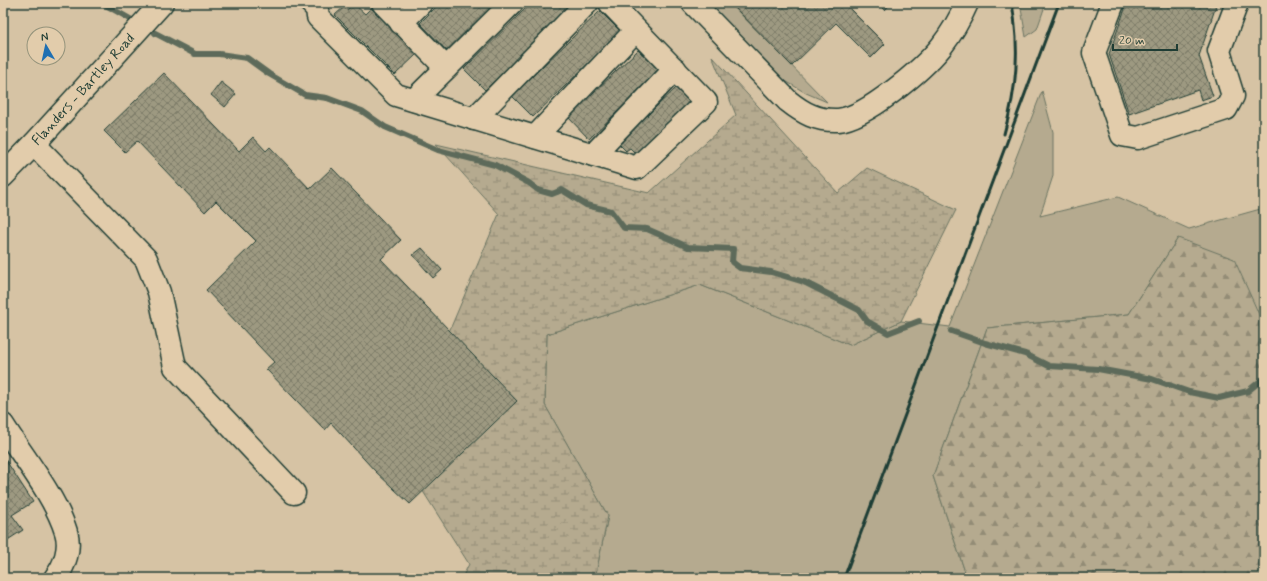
<svg xmlns="http://www.w3.org/2000/svg" width="1267" height="581" font-family="Mynerve,sans-serif">
	<style>
		.grass { fill: #b5aa8f; stroke: #6a7462 }
		.forest { fill: url(#forest-firs); stroke: #6a7462 }
		.wetland { fill: url(#wetland-marsh); stroke: #6a7462 }
		.lines { fill: none; stroke-linecap: round; stroke-linejoin: round }
		.stream { stroke: #5d6b5a; stroke-width: 6 }
		.building { fill: url(#building-cross-hatch); stroke: #1f3d34 }
		.minor-casing { stroke: #1f3d34; stroke-width: 25 }
		.major-casing { stroke: #1f3d34; stroke-width: 25 }
		.minor { stroke: #e2ccab; stroke-width: 22 }
		.major { stroke: #e2ccab; stroke-width: 22 }
		.rail { stroke: #1f3d34; stroke-width: 3 }
		.labels { text-anchor: middle; dominant-baseline: central; stroke-width: 4; stroke-linejoin: round; paint-order: stroke }
		.street-label { font-size: 14px; fill: #1f3d34; stroke: #e2ccab }
	</style>
	<defs>
		<pattern id="forest-firs" width="22" height="20" patternUnits="userSpaceOnUse"><rect width="22" height="20" fill="#b5aa8f"/><path d="M5 1l3.5 6h-7zM16 11l3.5 6h-7z" fill="#938c76"/></pattern>
		<pattern id="wetland-marsh" width="20" height="14" patternUnits="userSpaceOnUse"><rect width="20" height="14" fill="#b5aa8f"/><path d="M1 5h8M5 5V1M11 12h8M15 12V8" fill="none" stroke="#938c76"/></pattern>
		<pattern id="building-cross-hatch" width="8" height="8" patternUnits="userSpaceOnUse"><rect width="8" height="8" fill="#9d9981"/><path d="M0 0l8 8M0 8l8-8" fill="none" stroke="#7f7e6a"/></pattern>
	</defs>
	<rect width="100%" height="100%" fill="#d6c3a4"/>
	<filter id="ink" filterUnits="userSpaceOnUse"><feTurbulence type="fractalNoise" baseFrequency=".025" numOctaves="2"/><feDisplacementMap in="SourceGraphic" scale="8" xChannelSelector="R" yChannelSelector="G"/><feConvolveMatrix kernelMatrix="1 2 1 2 8 2 1 2 1" color-interpolation-filters="sRGB"/></filter>
	<g filter="url(#ink)">
		<!-- grass -->
		<g class="grass">
			<path d="M708,3H730L827,102L806,93L782,79Z"/>
			<path d="M1020,3H1046L1037,29L1026,37Z"/>
			<path d="M1042,91L1053,132V176L1040,216L1118,197L1189,229L1264,208V321L1178,238L1129,314L987,328L933,476L967,578H595L608,516L545,405L547,334L700,285L850,345L901,321L950,327Z"/>
		</g>
		<!-- forest -->
		<path class="forest" d="M1178,238L1234,259L1262,321H1264V578H967L933,476L987,328L1129,314Z"/>
		<!-- wetland -->
		<path class="wetland" d="M712,56L838,193L867,168L956,210L901,321L850,345L700,285L547,334L545,405L608,516L595,578H462L469,564L398,452L499,214L436,144L649,193L736,115Z"/>
		<g class="lines">
			<!-- stream -->
			<g class="stream">
				<path d="M102,3L132,20"/>
				<path d="M155,33L195,54H219L247,58L269,74L305,95L327,98L362,111L385,127L438,150L495,165L529,183L538,190L552,194L562,190L586,205L611,211L624,228L647,229L688,247L733,249L732,262L740,268L771,272L804,282L859,310L867,321L888,333L919,321"/>
				<path d="M951,331L985,343L1025,354L1049,366L1098,369L1152,379L1189,392L1219,398L1248,391L1264,378"/>
			</g>
		</g>
		<!-- building -->
		<g class="building">
			<path d="M440,3H496L447,51L420,23Z"/>
			<path d="M531,3H575L485,90L464,69Z"/>
			<path d="M730,3H856L850,9L885,44L871,58L836,23L792,66Z"/>
			<path d="M878,3H891L885,10Z"/>
			<path d="M1127,3H1217L1199,56L1213,96L1201,100L1198,90L1129,114L1109,54Z"/>
			<path d="M354,4L365,14L371,8L417,54L395,75L335,15L344,7L347,10Z"/>
			<path d="M600,11L621,32L533,117L512,96Z"/>
			<path d="M638,50L660,71L589,139L568,117Z"/>
			<path d="M164,73L239,151L253,137L266,151L270,147L310,189L332,168L401,240L381,259L517,401L410,504L375,471L331,423L325,430L266,369L274,362L206,290L256,241L216,201L205,212L137,141L125,152L104,131Z"/>
			<path d="M221,82L236,94L225,107L211,95Z"/>
			<path d="M676,88L691,103L637,155L630,148L626,151L618,143Z"/>
			<path d="M422,248L442,270L433,278L413,255Z"/>
			<path d="M3,456L33,502L12,515L23,530L3,543Z"/>
		</g>
		<g class="lines">
			<defs>
				<g id="minor">
					<path d="M311,3L317,9L318,17L396,95L637,168L706,102L610,3"/>
					<path d="M383,3L446,68"/>
					<path d="M693,3L788,101C803,113 817,121 838,120C866,118 923,69 941,47C952,33 960,19 967,3"/>
					<path d="M1113,3L1094,53L1122,135L1138,138L1226,109L1233,96L1219,51L1237,3"/>
					<path d="M401,23L421,3"/>
					<path d="M414,100L512,3"/>
					<path d="M474,119L587,3"/>
					<path d="M535,137L636,30"/>
					<path d="M34,144L146,259L159,292L175,367L294,493"/>
					<path d="M593,155L675,69"/>
					<path d="M3,425C23,457 55,496 66,532C71,547 65,566 55,578"/>
				</g>
				<g id="major">
					<path id="s1" d="M3,176L34,144L162,3"/>
				</g>
			</defs>
			<!-- minor casing -->
			<use href="#minor" class="minor-casing"/>
			<!-- major casing -->
			<use href="#major" class="major-casing"/>
			<!-- minor -->
			<use href="#minor" class="minor"/>
			<!-- major -->
			<use href="#major" class="major"/>
			<!-- rail -->
			<g class="rail">
				<path d="M1004,134C1017,88 1020,50 1012,3"/>
				<path d="M844,578L1059,3"/>
			</g>
		</g>
	</g>
	<g class="labels">
		<!-- street labels -->
		<g class="street-label">
			<text stroke="none"><textPath href="#s1" startOffset="118">Flanders - Bartley Road</textPath></text>
		</g>
	</g>
	<!-- margin -->
	<rect width="1267" height="581" fill="none" stroke="#e2ccab" stroke-width="16"/>
	<rect x="8" y="8" width="1251" height="565" fill="none" stroke="#1f3d34" stroke-width="1.5" filter="url(#ink)"/>
	<!-- north arrow -->
	<g transform="translate(46 46) rotate(351)"><circle r="19" fill="#e2ccab" stroke="#94937b"/>
	<path d="M0-3L7 15L0 10L-7 15Z" fill="#1f6fb2"/>
	<text y="-6" font-size="11" font-weight="bold" text-anchor="middle" fill="#1f3d34">N</text>
	</g>
	<!-- scale -->
	<path d="M1113 44v6h64v-6" fill="none" stroke="#1f3d34" stroke-width="2"/>
	<text x="1119" y="44" font-size="12" fill="#1f3d34" stroke="#e2ccab" stroke-width="3" paint-order="stroke">20 m</text>
</svg>
